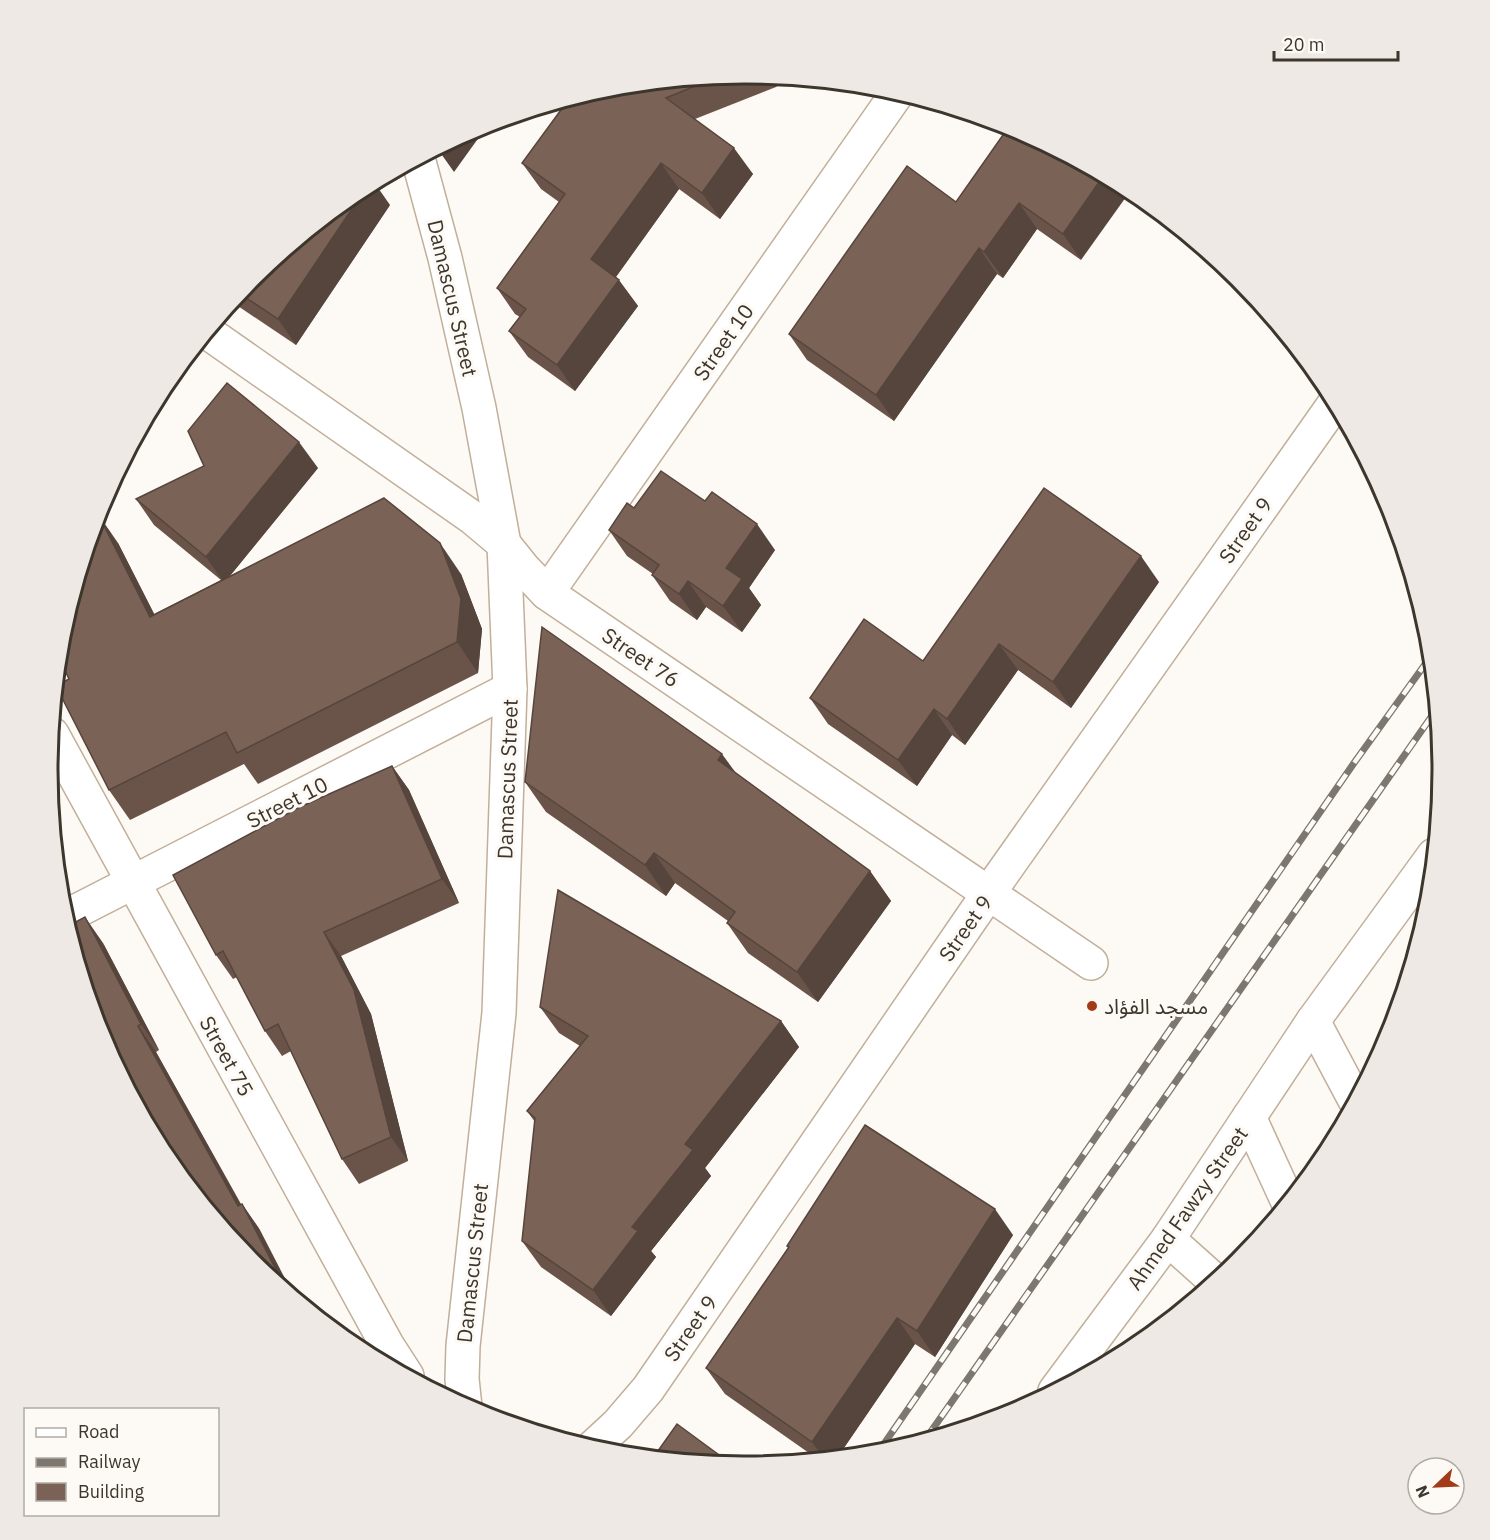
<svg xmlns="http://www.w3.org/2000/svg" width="1490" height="1540" font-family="'IBM Plex Sans','Noto Sans Arabic',sans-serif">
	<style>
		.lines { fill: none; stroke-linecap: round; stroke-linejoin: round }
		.minor-casing { stroke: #c2af9a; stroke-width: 36 }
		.minor { stroke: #fff; stroke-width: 33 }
		.rail-casing { stroke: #7d7770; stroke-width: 7 }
		.rail { stroke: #fdf9f4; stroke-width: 4.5; stroke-dasharray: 14; stroke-linecap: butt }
		.wall { fill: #6a544a }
		.shaded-wall { fill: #56453c }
		.building { fill: #7b6256; stroke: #56453c; stroke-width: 1.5 }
		.poi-dot { fill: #a23b18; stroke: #fdf9f4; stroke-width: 2 }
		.labels { text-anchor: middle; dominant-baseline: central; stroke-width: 6; stroke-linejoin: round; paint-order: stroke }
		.street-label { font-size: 21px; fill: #3d362d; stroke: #fdf9f4 }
		.poi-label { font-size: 21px; fill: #3d362d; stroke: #fdf9f4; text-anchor: start }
		.rim { fill: none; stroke: #3d362d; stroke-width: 3 }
	</style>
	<rect width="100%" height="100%" fill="#fdf9f4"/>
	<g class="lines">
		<defs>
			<g id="minor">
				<path d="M418,158L445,258L479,408L504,544L510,689L499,1013L463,1346L462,1379L465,1407"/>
				<path d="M207,332L473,518L504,544L524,569L547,593L1091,963"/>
				<path d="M547,593L898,92"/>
				<path d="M52,734L387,1345L407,1376"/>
				<path d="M65,917L510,689"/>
				<path d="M1313,1021L1355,1100"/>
				<path d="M1249,1117L1288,1202"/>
				<path d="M1168,1239L1215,1281"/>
				<path d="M1055,1391L1168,1239L1313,1021L1434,855"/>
				<path d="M592,1448L618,1424L648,1389L988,894L1335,403"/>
			</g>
		</defs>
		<!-- minor casing -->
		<use href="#minor" class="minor-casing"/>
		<!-- minor -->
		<use href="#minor" class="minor"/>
		<defs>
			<g id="rail">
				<path d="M925,1440L1436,710"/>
				<path d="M877,1454L1354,763L1431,656"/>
			</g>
		</defs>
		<!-- rail casing -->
		<use href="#rail" class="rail-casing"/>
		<!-- rail -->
		<use href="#rail" class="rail"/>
	</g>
	<!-- wall -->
	<g class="wall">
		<path d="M745,73L783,77L776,87L695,119L753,174L720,219L679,189L616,277L638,306L575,391L528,357L509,331L520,317L515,314L497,288L559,202L541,189L522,163L609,86Z"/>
		<path d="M1010,125L1081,260L1037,229L1003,278L997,274L894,421L807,360L789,334L956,202Z"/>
		<path d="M390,205L296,345L232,302L252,277Z"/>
		<path d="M318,468L230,576L461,574L482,629L478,673L258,784L244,764L130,820L109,790L69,679L118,543L154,614L221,580L154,525L136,499Z"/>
		<path d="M634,508L775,550L749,588L761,605L742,632L706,607L697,620L670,601L652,575L653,574L627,556L609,530Z"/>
		<path d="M1159,582L1071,708L1018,670L965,745L952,735L917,786L828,724L810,698L923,661Z"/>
		<path d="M392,766L409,790L459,903L341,956L371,1014L408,1161L359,1184L342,1159L291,1051L282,1056L265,1031L237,977L233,979L216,955Z"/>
		<path d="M736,773L870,871L891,901L818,1002L748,953L727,923L728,921L675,883L666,896L546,812L525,782Z"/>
		<path d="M56,853L61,863L57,865Z"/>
		<path d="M103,943L159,1050L156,1052L241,1204H242L260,1230L165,1157Z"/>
		<path d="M540,1007L781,1021L799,1047L705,1168L711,1176L651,1251L656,1257L611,1316L541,1267L522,1241L535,1122L527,1111L580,1046L559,1033Z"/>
		<path d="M1013,1235L935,1357L915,1344L837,1458L819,1460L725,1394L706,1368L788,1248L787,1246Z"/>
	</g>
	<!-- shaded-wall -->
	<g class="shaded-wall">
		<path d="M768,75L783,77L776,87Z"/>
		<path d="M490,122L454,172L437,148L479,126Z"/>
		<path d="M734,148L753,174L720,219L702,193Z"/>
		<path d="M661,163L679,189L610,285L591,259Z"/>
		<path d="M1104,175L1131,190L1081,260L1063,234Z"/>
		<path d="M374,182L390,205L296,345L278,319L368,185Z"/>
		<path d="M1019,203L1037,229L1003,278L984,252Z"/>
		<path d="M979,248L997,274L894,421L876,395Z"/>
		<path d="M619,280L638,306L575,391L557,365Z"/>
		<path d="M170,377L173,382L154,404L166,382Z"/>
		<path d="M299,442L318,468L224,583L206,557Z"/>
		<path d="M98,514L118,543L171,647L150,617Z"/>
		<path d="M757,524L775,550L749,588L761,605L742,632L723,606L726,568Z"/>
		<path d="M440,543L461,574L482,629L478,673L457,642Z"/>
		<path d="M1141,556L1159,582L1071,708L1053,682Z"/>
		<path d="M688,581L706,607L697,620L679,594Z"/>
		<path d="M999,644L1018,670L965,745L947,719Z"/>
		<path d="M934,709L952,735L917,786L898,760Z"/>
		<path d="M722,754L744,784L718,760Z"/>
		<path d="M392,766L409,790L459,903L442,879Z"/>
		<path d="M654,853L675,883L666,896L645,865Z"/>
		<path d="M870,871L891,901L818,1002L797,972Z"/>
		<path d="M85,917L103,943L159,1050L141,1024Z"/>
		<path d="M324,932L341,956L371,1014L408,1161L391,1137Z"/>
		<path d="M781,1021L799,1047L705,1168L711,1176L651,1251L656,1257L611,1316L593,1290L632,1227L685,1144Z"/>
		<path d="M138,1026L156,1052L256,1232L238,1206Z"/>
		<path d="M242,1204L260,1230L295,1298L287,1291Z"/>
		<path d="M995,1209L1013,1235L935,1357L917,1331Z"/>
		<path d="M897,1318L915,1344L837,1458L824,1459L812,1442Z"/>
	</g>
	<!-- building -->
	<g class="building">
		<path d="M722,75L666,98L734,148L702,193L661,163L591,259L619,280L557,365L509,331L526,309L497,288L565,194L522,163L569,99L609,86Z"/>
		<path d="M1010,125L1104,175L1063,234L1019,203L984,252L979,248L876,395L789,334L907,166L956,202Z"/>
		<path d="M368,185L278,319L239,293L252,277L358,190Z"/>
		<path d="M227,383L299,442L206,557L136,499L204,466L188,431Z"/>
		<path d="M661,471L705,501L712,492L757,524L726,568L742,579L723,606L688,581L679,594L652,575L659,565L609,530L627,503L634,508Z"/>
		<path d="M1044,488L1141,556L1053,682L999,644L947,719L934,709L898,760L810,698L864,619L923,661Z"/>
		<path d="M384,498L440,543L461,599L457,642L237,753L226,732L109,790L56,686L69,679L59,658L61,634L98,514L150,617Z"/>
		<path d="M542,627L722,754L718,760L870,871L797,972L727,923L735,912L654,853L645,865L525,782Z"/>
		<path d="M392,766L442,879L324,932L354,990L391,1137L342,1159L278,1024L265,1031L223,951L216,955L173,875L300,807Z"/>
		<path d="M558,890L781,1021L685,1144L693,1150L632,1227L638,1231L593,1290L522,1241L535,1118L527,1111L588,1036L540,1007Z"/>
		<path d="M85,917L141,1024L138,1026L238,1206L242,1204L287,1291L252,1263L165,1157L101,1036L68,926Z"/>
		<path d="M865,1125L995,1209L917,1331L897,1318L812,1442L706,1368L789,1247L787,1246Z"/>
		<path d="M677,1424L734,1466L653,1458Z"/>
	</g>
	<!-- markers -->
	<circle class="poi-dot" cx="1092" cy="1006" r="6"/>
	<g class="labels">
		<!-- street labels -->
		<g class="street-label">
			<text transform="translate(453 298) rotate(77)">Damascus Street</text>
			<text transform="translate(723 342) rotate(-55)">Street 10</text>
			<text transform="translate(1245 530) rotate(-55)">Street 9</text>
			<text transform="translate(641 657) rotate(34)">Street 76</text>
			<text transform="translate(507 779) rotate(-88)">Damascus Street</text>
			<text transform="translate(287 802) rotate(-27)">Street 10</text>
			<text transform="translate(965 928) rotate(-55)">Street 9</text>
			<text transform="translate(227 1056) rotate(61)">Street 75</text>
			<text transform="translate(1187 1208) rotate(-55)">Ahmed Fawzy Street</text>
			<text transform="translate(472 1263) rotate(-84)">Damascus Street</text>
			<text transform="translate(690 1328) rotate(-55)">Street 9</text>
		</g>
		<!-- poi labels -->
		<g class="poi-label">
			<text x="1104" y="1006">مسجد الفؤاد</text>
		</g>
	</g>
	<!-- crop -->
	<path d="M0 0H1490V1540H0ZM744 84H746A686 686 0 0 1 1432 770V770A686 686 0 0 1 746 1456H744A686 686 0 0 1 58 770V770A686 686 0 0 1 744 84Z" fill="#eee9e4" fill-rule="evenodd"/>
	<path class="rim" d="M744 84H746A686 686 0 0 1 1432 770V770A686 686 0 0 1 746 1456H744A686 686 0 0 1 58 770V770A686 686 0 0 1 744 84Z"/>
	<!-- legend -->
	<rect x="24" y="1408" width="195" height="108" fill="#fdf9f4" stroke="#b0aba4" stroke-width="1.5"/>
	<rect x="36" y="1428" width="30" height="9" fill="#ffffff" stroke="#b0aba4" stroke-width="1.5"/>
	<text x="78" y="1438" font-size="18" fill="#3d362d">Road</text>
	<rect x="36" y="1458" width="30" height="9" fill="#7d7770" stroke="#b0aba4" stroke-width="1.5"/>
	<text x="78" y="1468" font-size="18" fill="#3d362d">Railway</text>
	<rect x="36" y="1483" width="30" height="18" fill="#7b6256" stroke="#b0aba4" stroke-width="1.5"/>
	<text x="78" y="1498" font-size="18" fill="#3d362d">Building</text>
	<!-- north arrow -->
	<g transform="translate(1436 1486) rotate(247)"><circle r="28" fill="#fdf9f4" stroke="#b0aba4" stroke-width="1.5"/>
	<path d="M0-4.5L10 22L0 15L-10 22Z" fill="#a23b18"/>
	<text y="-9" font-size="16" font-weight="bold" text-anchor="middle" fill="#3d362d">N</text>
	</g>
	<!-- scale -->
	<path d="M1274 51v9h124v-9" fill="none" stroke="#3d362d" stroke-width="3"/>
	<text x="1283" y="51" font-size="18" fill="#3d362d" stroke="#fdf9f4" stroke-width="4.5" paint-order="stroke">20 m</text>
</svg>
